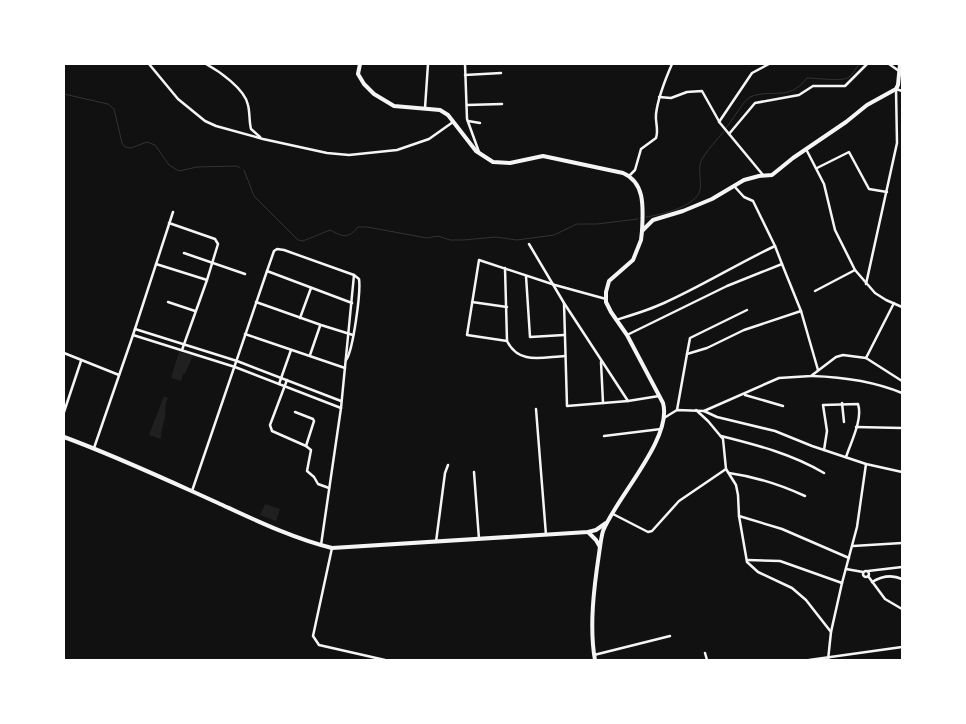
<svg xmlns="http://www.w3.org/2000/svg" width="966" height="724" font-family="'Source Sans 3',sans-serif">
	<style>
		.green { fill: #202020 }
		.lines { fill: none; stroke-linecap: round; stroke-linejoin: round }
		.stream { stroke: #333; stroke-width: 1 }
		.minor { stroke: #f5f5f5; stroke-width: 2.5 }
		.tertiary { stroke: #f5f5f5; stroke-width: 4 }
		.secondary { stroke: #f5f5f5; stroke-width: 4 }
	</style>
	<rect width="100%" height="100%" fill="#111"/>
	<!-- green -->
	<g class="green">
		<path d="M179,352L203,359L192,357C190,364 187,368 185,374H183L181,381L171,378Z"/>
		<path d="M164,396L168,398C164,406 166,410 165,418C163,425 161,431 161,439L149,435Z"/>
		<path d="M265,504L280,509L276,521L260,515Z"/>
	</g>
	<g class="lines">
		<!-- stream -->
		<g class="stream">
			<path d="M64,94L108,104L114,109L122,143L125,147L131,148L147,142L155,145L169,165L179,171L197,167L237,166L240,168"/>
			<path d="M726,128C732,121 744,100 750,97C772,88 789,102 807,78C817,78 843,82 849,77C853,74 856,68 859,64"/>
			<path d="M244,170L254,196L298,240L303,241L330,230C343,237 348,239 358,227H367L427,238L438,236L450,240H463L496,237L517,240L554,235L577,224H597L638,219"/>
			<path d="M646,217C661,215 697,206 700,190C702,180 697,168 702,159C708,149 717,140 724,131"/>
		</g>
		<!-- minor -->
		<g class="minor">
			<path d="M149,64L178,99L205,121L216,126L263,139L327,153L349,155L397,150L429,139L453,122"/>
			<path d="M206,64C219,71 245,89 248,105C250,113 249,121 251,129L260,137"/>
			<path d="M465,64L467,119L479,152"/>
			<path d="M889,64L899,71"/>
			<path d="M465,75L501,73"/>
			<path d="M659,97L671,98L687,92L702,91L720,123L763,175"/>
			<path d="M467,105L502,104"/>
			<path d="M425,108L428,64"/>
			<path d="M468,121L480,123"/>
			<path d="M719,122L752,73L769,64"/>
			<path d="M729,134L755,103L799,95L813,86H845L867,64"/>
			<path d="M806,149L824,184L835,230L855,270L875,293L886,300L902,307"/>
			<path d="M817,168L849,152L869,189L887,192"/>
			<path d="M629,176L635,170L641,149L656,138C659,129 655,123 656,114C658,97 665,80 672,64"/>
			<path d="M169,223L215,239L218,244L207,280L182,350"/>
			<path d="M529,244L564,303L628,401"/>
			<path d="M184,253L245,274"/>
			<path d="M156,264L207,280"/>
			<path d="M782,264L801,311L818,370"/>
			<path d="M505,268L507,341C519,365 542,357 565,356"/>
			<path d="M267,271L352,303"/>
			<path d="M526,276L530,337L564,335"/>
			<path d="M866,284L897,143L896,89L902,91"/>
			<path d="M815,291L855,270"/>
			<path d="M168,302L195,311"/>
			<path d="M256,302L321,325L353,335"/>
			<path d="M472,302L507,307"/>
			<path d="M564,303L567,406L628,401L659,396"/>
			<path d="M300,318L311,288"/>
			<path d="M616,320C632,315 649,310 664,303C702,286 737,264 775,246L753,201L744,197L734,186"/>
			<path d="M135,329L237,361L341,401"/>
			<path d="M245,334L345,368"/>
			<path d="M133,335L235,367L341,408"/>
			<path d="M627,335L727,286L782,264L775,246"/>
			<path d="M507,341L467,335L479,260L555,285L606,299"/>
			<path d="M64,353L119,375"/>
			<path d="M687,354L690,338L747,310"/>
			<path d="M310,355L320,326"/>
			<path d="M866,358L902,381"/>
			<path d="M601,362L603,403"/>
			<path d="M812,376C844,377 873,381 902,393"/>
			<path d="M287,380L270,425L272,431L306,446L311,450L307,471L314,477L318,484L329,488"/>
			<path d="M279,384L291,350"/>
			<path d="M745,395L783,406"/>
			<path d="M842,403L844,422"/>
			<path d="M536,409L546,535"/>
			<path d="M677,410L687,354L707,348L744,330L801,311"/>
			<path d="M696,410L708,421L723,439L726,469L736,485L738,495L739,516L747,562L758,572L792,588L806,600L831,632L828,660"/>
			<path d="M704,411L717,417L775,431L812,446L866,464L902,472"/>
			<path d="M64,412L81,361"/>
			<path d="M295,412L313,419L314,421L306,446"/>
			<path d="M664,418L677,410L704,411L779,378L811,376L836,357L843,355L866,358L894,303"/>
			<path d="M856,427L902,428"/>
			<path d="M604,436L661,429"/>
			<path d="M721,436C757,445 792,454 824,473"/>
			<path d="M94,448L133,335L173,212"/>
			<path d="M824,450L827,431L823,405L858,404C863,419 851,442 846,457"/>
			<path d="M474,472L479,539"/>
			<path d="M729,473C757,477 779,484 805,496"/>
			<path d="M192,491L267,271L274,251L277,249L284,250L354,275L359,279C361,292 353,351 346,360"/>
			<path d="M613,514L648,532L652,531L679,501L726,469"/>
			<path d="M739,516L782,529L849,558"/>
			<path d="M436,542L445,473L448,465"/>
			<path d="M321,545L341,408L354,275"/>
			<path d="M853,546L902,543"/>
			<path d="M332,548L313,636L319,645L385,660"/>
			<path d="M747,560L780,561L842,583"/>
			<path d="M846,569L863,572"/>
			<circle cx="866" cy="574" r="3"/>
			<path d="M868,571L902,567"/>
			<path d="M868,576L885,599L902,609"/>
			<path d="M872,582C882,576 891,574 902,579"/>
			<path d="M831,632L842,583L857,527L866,464"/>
			<path d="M705,653L707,660"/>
			<path d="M594,655L670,636"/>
			<path d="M809,660L902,647"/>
		</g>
		<!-- tertiary -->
		<g class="tertiary">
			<path d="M64,437C116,456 167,480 218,503C255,520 292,538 332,548L588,532L596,530L606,523"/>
			<path d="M588,532L596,540L600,547"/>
		</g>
		<!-- secondary -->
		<g class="secondary">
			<path d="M360,64L358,74L364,84L374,94L394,106L440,110L448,115L476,151L493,162L510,163L543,156L623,173C646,183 643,209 642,231"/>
			<path d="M595,660C589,627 594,587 599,554C600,547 601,538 603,531C616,498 673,438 663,403L627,335L611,312L606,302V292L609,281L633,260L641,240L642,231L653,220L683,211L712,199L744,180L759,176L772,175L793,158L846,122L867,105L896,89L898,85L900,64"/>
		</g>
	</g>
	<!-- border -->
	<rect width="966" height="724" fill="none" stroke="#ffffff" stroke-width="130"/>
</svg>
